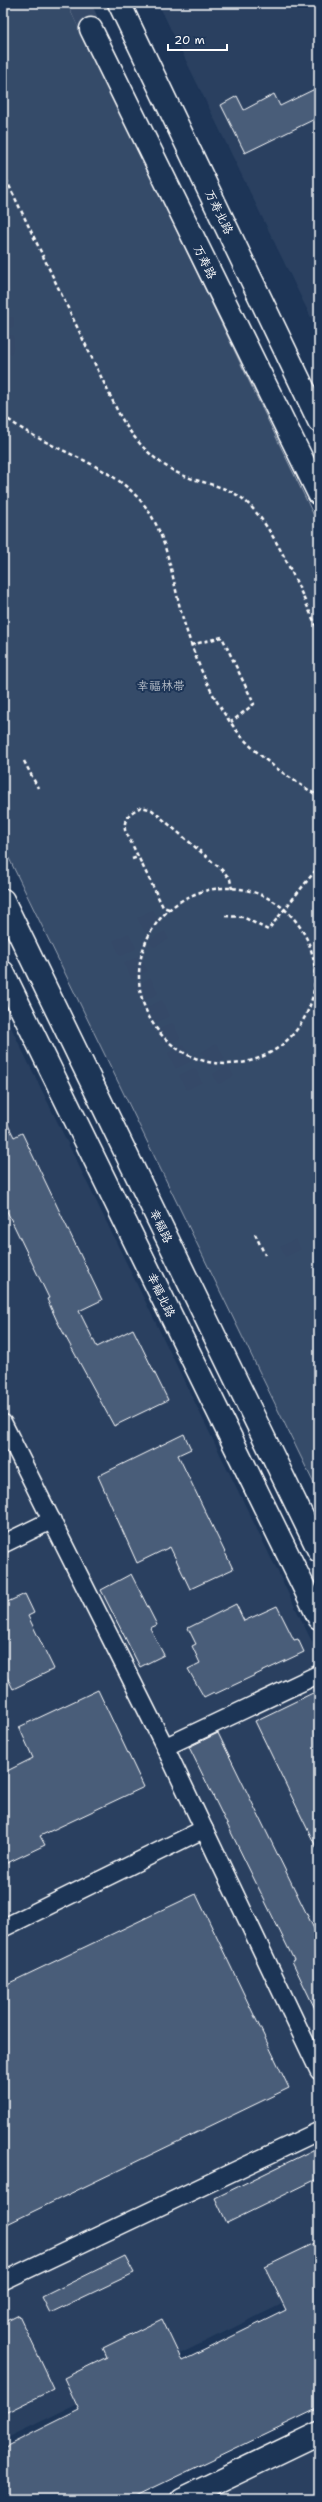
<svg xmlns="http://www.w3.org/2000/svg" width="322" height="2502" font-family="'Shantell Sans','LXGW WenKai TC',sans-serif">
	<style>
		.built { fill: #2a4161 }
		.green { fill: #364b69; stroke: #9aa5b4 }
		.building { fill: #4a5d79; stroke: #fff }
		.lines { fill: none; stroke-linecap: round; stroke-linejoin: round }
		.street-tunnel { stroke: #344968; stroke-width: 17; stroke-dasharray: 17 8; stroke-linecap: butt }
		.primary-tunnel { stroke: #344968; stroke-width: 22; stroke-dasharray: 22 11; stroke-linecap: butt }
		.street-casing { stroke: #fff; stroke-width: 20 }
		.secondary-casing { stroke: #fff; stroke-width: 25 }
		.primary-casing { stroke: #fff; stroke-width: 25 }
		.path { stroke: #fff; stroke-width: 2.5; stroke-dasharray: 4 3; stroke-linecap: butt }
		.street { stroke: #1d3557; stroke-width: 17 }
		.secondary { stroke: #1d3557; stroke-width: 22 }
		.primary { stroke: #1d3557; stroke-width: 22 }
		.labels { text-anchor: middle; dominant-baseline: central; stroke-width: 4; stroke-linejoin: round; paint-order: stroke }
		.street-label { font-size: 12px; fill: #fff; stroke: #1d3557 }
		.park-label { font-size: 12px; fill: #b9c0ca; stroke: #1d3557 }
	</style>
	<rect width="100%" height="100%" fill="#1d3557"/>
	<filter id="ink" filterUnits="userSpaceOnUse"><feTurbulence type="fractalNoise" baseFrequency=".025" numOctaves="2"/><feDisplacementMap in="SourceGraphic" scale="8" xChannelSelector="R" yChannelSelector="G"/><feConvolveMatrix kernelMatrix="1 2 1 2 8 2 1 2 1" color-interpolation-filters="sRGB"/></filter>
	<g filter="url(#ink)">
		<!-- built -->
		<g class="built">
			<path d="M158,3H319V334Z"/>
			<path d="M3,1011L319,1656V2286L3,2440Z"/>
			<path d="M319,2442V2499H203Z"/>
		</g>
		<!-- green -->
		<path class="green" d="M3,3H67L319,526V1494L3,846Z"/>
		<!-- building -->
		<g class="building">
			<path d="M319,87V117L245,153L221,105L237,96L244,110L274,94L280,106Z"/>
			<path d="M3,1115L14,1137L22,1133L102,1300L79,1311L97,1347L133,1329L168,1400L114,1426L57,1321L47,1299L49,1298L3,1203Z"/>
			<path d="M184,1434L191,1449L178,1455L233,1569L190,1589L170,1547L137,1563L98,1476Z"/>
			<path d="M131,1574L157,1625L150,1628L164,1655L140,1667L101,1590Z"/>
			<path d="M25,1594L34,1613L28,1616L54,1669L13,1689L3,1669V1604Z"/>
			<path d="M236,1604L244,1621L277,1606L294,1640L298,1639L304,1652L215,1694L214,1692L204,1697L188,1669L200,1663L192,1646L196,1644L188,1628Z"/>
			<path d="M98,1690L144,1787L40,1836L45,1845L3,1865V1773L33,1758L19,1727Z"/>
			<path d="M319,1690V1853L255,1721Z"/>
			<path d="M218,1733L319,1939V2017L292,1961L294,1960L189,1747Z"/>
			<path d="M196,1894L289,2088L3,2226V1986Z"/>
			<path d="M319,2147V2178L227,2223L215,2198Z"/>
			<path d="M319,2241V2408L130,2499H3V2448L79,2410L64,2378L107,2357L103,2348L162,2319L182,2361L286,2310L265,2267Z"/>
			<path d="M125,2256L134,2273L50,2313L42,2297Z"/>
			<path d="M19,2315L54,2389L3,2414V2323Z"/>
		</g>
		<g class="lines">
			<!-- street-tunnel -->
			<g class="street-tunnel">
				<path d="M3,352L5,345V317"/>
				<path d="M145,914L161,943"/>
				<path d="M121,937L194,1086"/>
				<path d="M209,1048L226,1080"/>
				<path d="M288,1243L293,1253"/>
			</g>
			<!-- primary-tunnel -->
			<path class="primary-tunnel" d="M79,3L91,29"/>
			<defs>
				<g id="street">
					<path d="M3,1423L165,1747"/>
					<path d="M3,1544L52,1520"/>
					<path d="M319,1674L165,1747L319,2071"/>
					<path d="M3,1928L204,1829"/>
					<path d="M3,2281L319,2131"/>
				</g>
				<g id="secondary">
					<path d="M119,3L319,421"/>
					<path d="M3,972L319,1618"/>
					<path d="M182,2499L319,2433"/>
				</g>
				<g id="primary">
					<path d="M91,29L319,494"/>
					<path d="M3,900L319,1551"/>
				</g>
			</defs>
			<!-- street casing -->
			<use href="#street" class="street-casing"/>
			<!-- secondary casing -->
			<use href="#secondary" class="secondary-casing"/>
			<!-- primary casing -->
			<use href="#primary" class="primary-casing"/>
			<!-- path -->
			<g class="path">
				<path d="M3,173L118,412C133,440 156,465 187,477C206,484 226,486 243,499C276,527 300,592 319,632"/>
				<path d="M3,415C45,451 110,460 145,506C166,534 172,575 180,608C194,660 217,717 258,753C276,770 299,783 319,797"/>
				<path d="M191,645L222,637L254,704L231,722"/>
				<path d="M24,761L38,788"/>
				<path d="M132,859L138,857"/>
				<circle cx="227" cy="976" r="88"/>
				<path d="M169,909L163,907L125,830C123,817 132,811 142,807L152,810L222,870L230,879L232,889"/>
				<path d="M225,916L243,917L268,930L319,866"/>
				<path d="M255,1234L265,1255"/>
			</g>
			<!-- street -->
			<use href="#street" class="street"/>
			<!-- secondary -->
			<use href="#secondary" class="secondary"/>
			<!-- primary -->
			<use href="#primary" class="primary"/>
		</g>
	</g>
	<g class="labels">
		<!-- street labels -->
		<g class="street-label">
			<text transform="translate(219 212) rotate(64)">万寿北路</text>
			<text transform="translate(205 262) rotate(64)">万寿路</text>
			<text transform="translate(161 1226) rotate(64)">幸福路</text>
			<text transform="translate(161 1295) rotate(64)">幸福北路</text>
		</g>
		<!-- park labels -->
		<g class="park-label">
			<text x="161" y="686">幸福林带</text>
		</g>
	</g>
	<!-- margin -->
	<rect width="322" height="2502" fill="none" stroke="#1d3557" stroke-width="16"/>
	<rect x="8" y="8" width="306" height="2486" fill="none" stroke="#fff" stroke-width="1.5" filter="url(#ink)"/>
	<!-- scale -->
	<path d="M168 44v6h59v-6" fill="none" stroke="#ffffff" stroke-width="2"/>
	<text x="174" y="44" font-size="12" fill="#ffffff" stroke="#1d3557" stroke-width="3" paint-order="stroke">20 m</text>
</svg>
